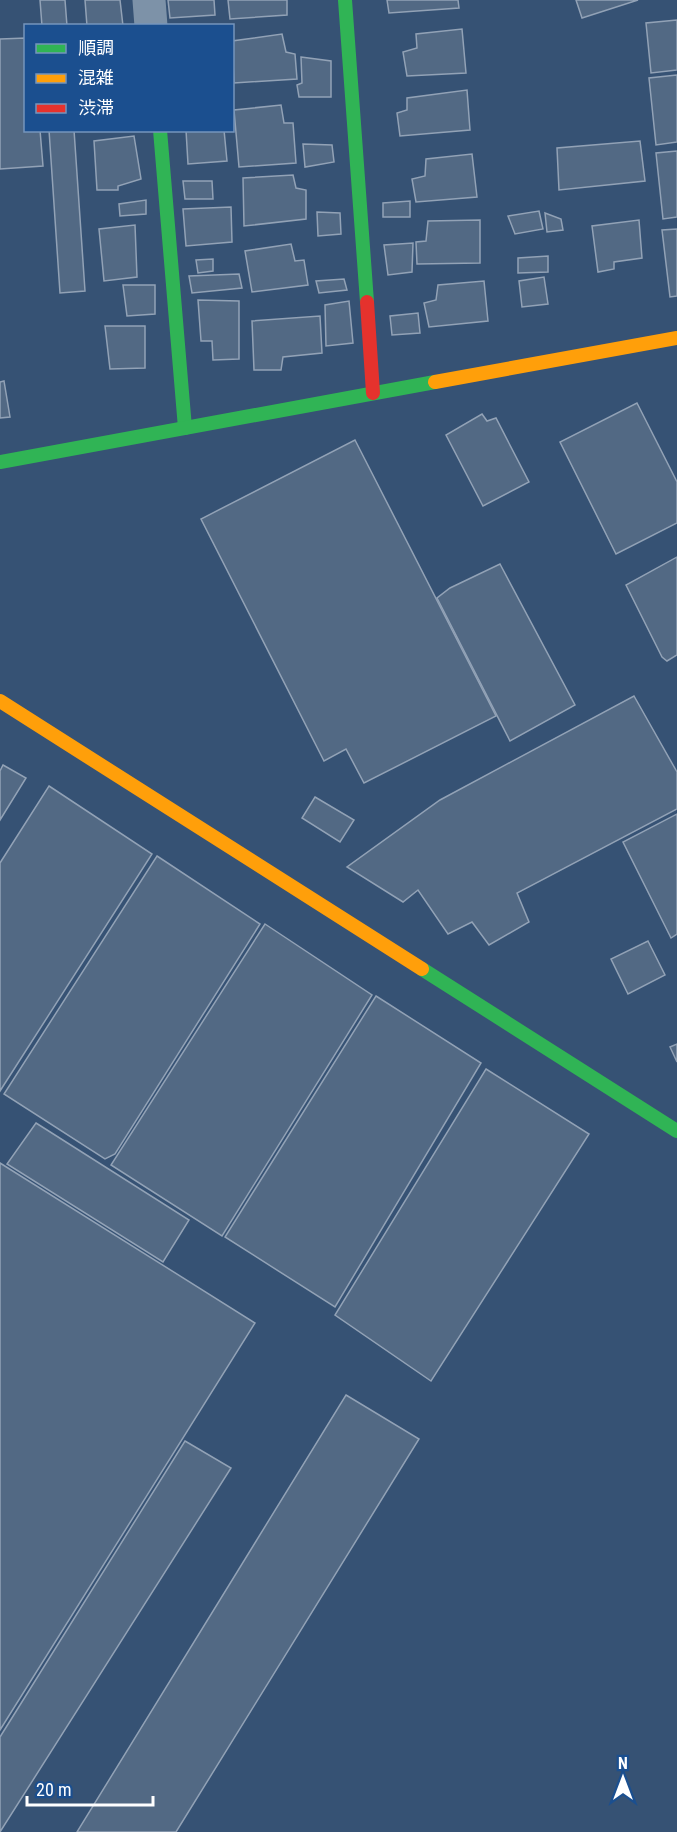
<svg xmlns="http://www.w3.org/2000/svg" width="677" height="1832" font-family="'Roboto Condensed','Noto Sans JP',sans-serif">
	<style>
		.building { fill: #526984; stroke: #92a2b6; stroke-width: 1.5 }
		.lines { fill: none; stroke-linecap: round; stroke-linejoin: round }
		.street { stroke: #7d92a8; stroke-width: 33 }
		.fast { stroke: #30b455; stroke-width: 14 }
		.slow { stroke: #ff9f0a; stroke-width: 14 }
		.jam { stroke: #e5322d; stroke-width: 14 }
	</style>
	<rect width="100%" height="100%" fill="#365274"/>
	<!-- building -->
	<g class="building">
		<path d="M40,0H65L67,26H42Z"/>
		<path d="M85,0H120L123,26H87Z"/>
		<path d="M168,0H214L215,15L170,18Z"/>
		<path d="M228,0H287V15L230,19Z"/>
		<path d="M387,0H458L459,8L389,13Z"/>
		<path d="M576,0H638L582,18Z"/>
		<path d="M677,20V70L651,73L646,23Z"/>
		<path d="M462,29L466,73L407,76L403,52L417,48L416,34Z"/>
		<path d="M282,34L286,52L295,54L297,79L234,83L232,41Z"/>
		<path d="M26,38V130H40L43,166L0,169V39Z"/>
		<path d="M301,57L331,61V97H299L297,85L302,83Z"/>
		<path d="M677,75V142L656,145L649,78Z"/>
		<path d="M467,90L470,130L400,136L397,113L407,110V98Z"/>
		<path d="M281,105L284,123H293L296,163L239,167L234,110Z"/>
		<path d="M49,130H74L85,291L60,293Z"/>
		<path d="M186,130H224L227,161L188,164Z"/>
		<path d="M134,136L141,179L118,186V190H97L94,141Z"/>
		<path d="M640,141L645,181L559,190L557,148Z"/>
		<path d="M303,144L332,145L334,162L305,167Z"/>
		<path d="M677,151V217L663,219L656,153Z"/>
		<path d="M472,154L477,197L416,202L412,179L425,176L426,159Z"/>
		<path d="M293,175L296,188L306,190V219L244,226L243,178Z"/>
		<path d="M183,181H212L213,199H185Z"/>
		<path d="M146,200V214L120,216L119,204Z"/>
		<path d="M410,201V217H383V203Z"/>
		<path d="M231,207L232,242L186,246L183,209Z"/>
		<path d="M539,211L543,229L515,234L508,216Z"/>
		<path d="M317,212L340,213L341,234L318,236Z"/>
		<path d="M545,213L561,219L563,230L547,232Z"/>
		<path d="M480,220V263L417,264L416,242L426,241L428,221Z"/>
		<path d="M639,220L642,258L614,262V269L598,272L592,226Z"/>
		<path d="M135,225L137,277L104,281L99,229Z"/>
		<path d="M677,229V296L670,297L662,230Z"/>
		<path d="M413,243L412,272L388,275L384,245Z"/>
		<path d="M291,244L295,261L304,260L308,285L252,292L245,251Z"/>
		<path d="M548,256V272L518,273V258Z"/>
		<path d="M213,259V271L198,273L196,260Z"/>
		<path d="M239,274L242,288L192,293L189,276Z"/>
		<path d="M544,277L548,304L522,307L519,281Z"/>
		<path d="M344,279L347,290L319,293L316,281Z"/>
		<path d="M484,281L488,321L429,327L424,303L436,300L438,285Z"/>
		<path d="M123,285H155V314L127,316Z"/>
		<path d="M198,300L239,301V359L213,360L212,341H201Z"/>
		<path d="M349,301L353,343L326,346L325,305Z"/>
		<path d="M418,313L420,333L392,335L390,316Z"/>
		<path d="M320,316L322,353L283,357L281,370H254L252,321Z"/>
		<path d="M105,326H145V368L110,369Z"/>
		<path d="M4,381L10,417L0,418V382Z"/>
		<path d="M637,403L677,482V523L616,554L560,442Z"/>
		<path d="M482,414L487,421L496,418L529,482L483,506L446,435Z"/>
		<path d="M355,440L496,716L364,783L346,749L324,761L201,519Z"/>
		<path d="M677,557V655L667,661L662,657L626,585Z"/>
		<path d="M500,564L575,705L510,741L437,598L450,588Z"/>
		<path d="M634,696L677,772V809L517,893L529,922L489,945L472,922L448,934L418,890L403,902L347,867L440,800Z"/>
		<path d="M3,765L26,778L0,820V771Z"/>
		<path d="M49,786L152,854L0,1091V863Z"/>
		<path d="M315,797L354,820L340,842L302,818Z"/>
		<path d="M677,814V934L671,938L623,842Z"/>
		<path d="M157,856L260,924L115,1154L105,1159L4,1094Z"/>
		<path d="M265,924L372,995L222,1236L111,1165Z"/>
		<path d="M648,941L665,975L628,994L611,959Z"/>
		<path d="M376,996L481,1063L335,1307L225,1237Z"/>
		<path d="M677,1044V1062L670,1047Z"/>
		<path d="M486,1069L589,1134L431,1381L335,1315Z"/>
		<path d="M36,1123L189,1220L163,1262L7,1164Z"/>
		<path d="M0,1163L255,1323L0,1730Z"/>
		<path d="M346,1395L419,1439L176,1832H77Z"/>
		<path d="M185,1441L231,1468L0,1832V1737Z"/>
	</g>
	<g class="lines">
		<!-- street -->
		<path class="street" d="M149,0L151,26"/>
		<!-- fast -->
		<g class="fast">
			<path d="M345,0L367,302"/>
			<path d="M160,130L185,428"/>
			<path d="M0,462L435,382"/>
			<path d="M422,969L677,1131"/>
		</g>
		<!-- slow -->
		<g class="slow">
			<path d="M435,382L677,338"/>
			<path d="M0,701L422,969"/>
		</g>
		<!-- jam -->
		<path class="jam" d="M367,302L373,393"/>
	</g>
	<!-- legend -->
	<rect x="24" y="24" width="210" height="108" fill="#1b4f8f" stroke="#7695bc" stroke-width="1.5"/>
	<rect x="36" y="44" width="30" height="9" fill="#30b455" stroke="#7695bc" stroke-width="1.5"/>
	<text x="78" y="54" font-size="18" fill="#ffffff">順調</text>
	<rect x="36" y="74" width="30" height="9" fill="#ff9f0a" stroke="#7695bc" stroke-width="1.5"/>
	<text x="78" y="84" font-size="18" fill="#ffffff">混雑</text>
	<rect x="36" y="104" width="30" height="9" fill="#e5322d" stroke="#7695bc" stroke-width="1.5"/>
	<text x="78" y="114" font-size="18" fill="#ffffff">渋滞</text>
	<!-- north arrow -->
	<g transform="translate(623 1778)" stroke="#1b4f8f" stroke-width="4.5" paint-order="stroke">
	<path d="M0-4.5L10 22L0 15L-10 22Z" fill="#ffffff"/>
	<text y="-9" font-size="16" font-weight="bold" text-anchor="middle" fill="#ffffff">N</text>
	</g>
	<!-- scale -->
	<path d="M27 1796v9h126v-9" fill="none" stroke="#ffffff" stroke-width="3"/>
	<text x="36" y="1796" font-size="18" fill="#ffffff" stroke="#1b4f8f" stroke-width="4.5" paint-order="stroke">20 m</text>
</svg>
